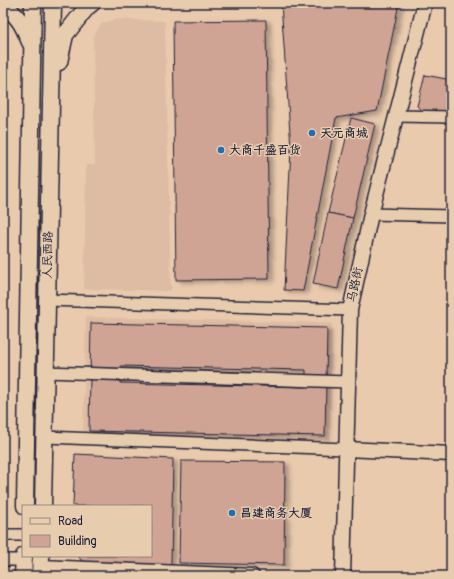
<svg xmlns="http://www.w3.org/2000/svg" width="454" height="579" font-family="Pangolin,'LXGW WenKai TC',sans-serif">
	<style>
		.built { fill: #debca4 }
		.building { fill: #cfa494; stroke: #22223b; fill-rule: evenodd; filter: url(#shadow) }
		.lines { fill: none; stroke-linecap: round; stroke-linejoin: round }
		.minor-casing { stroke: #22223b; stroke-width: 14 }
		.tertiary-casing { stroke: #22223b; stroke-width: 17 }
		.secondary-casing { stroke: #22223b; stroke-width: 19 }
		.minor { stroke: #e7cdae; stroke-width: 11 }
		.tertiary { stroke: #e7cdae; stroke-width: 14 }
		.secondary { stroke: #e7cdae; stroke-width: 16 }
		.poi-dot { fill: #1f6fb2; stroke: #e7cdae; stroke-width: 1.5 }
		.labels { text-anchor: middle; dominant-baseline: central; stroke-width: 3; stroke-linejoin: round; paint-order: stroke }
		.poi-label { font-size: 12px; font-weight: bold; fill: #22223b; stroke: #e7cdae; text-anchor: start }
		.street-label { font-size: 12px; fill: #22223b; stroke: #e7cdae }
	</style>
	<defs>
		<filter id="shadow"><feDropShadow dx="4.5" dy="2.5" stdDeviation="2" flood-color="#0004"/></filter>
	</defs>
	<rect width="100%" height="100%" fill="#eacaad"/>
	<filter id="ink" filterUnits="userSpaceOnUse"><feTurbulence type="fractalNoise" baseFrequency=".025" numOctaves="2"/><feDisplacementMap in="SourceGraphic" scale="8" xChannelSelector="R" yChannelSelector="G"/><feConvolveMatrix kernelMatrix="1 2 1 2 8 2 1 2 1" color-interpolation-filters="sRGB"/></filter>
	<g filter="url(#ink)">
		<!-- built -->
		<g class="built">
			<path d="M115,19L165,21L171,291L84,289L86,165H95L93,37L101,24Z"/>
			<path d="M86,317L332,323L330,443L83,433Z"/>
		</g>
		<!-- building -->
		<g class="building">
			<path d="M281,3H399L377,111L336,118L303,291L284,290L291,148Z"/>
			<path d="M266,20L269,279L176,280L173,21Z"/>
			<path d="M425,75L451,80V113H424L417,106Z"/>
			<path d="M351,118L375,124L353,218L328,213Z"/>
			<path d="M328,213L353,218L338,289L313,284Z"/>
			<path d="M91,323L327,328L325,436L89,431ZM121,366L306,370V387L120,383Z"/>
			<path d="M75,454L173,459L171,565L91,564L82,561L78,556H151V506H73Z"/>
			<path d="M181,461L285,462L284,565L179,563Z"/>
		</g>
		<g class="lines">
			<defs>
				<g id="minor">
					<path d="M396,116L451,117"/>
					<path d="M371,214L451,216"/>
					<path d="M47,300L350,310"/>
					<path d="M45,372L348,382"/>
					<path d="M45,437L346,449"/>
					<path d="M3,535H23"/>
					<path d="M3,560H24"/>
				</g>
				<g id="tertiary">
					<path d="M346,449L451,454"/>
					<path d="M41,567L252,576"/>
					<path d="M343,576L350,310L371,214L425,3"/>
				</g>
				<g id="secondary">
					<path d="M3,6C18,14 24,27 30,42"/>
					<path d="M59,62L65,35L87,7L92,3"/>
					<path d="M25,506L33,3"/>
					<path d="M43,506L53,3"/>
					<path d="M23,576L24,556"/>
					<path d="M40,576L41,556"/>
				</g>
			</defs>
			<!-- minor casing -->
			<use href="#minor" class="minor-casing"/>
			<!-- tertiary casing -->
			<use href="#tertiary" class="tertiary-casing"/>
			<!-- secondary casing -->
			<use href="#secondary" class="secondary-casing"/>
			<!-- minor -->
			<use href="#minor" class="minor"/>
			<!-- tertiary -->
			<use href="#tertiary" class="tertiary"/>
			<!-- secondary -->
			<use href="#secondary" class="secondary"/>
		</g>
	</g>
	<!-- markers -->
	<g class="poi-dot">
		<circle cx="312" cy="133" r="4"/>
		<circle cx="221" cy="150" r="4"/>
		<circle cx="232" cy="513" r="4"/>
	</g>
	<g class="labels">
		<!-- poi labels -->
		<g class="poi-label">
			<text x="320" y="133">天元商城</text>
			<text x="229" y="150">大商千盛百货</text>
			<text x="240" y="513">昌建商务大厦</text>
		</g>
		<!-- street labels -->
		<g class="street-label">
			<text transform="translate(48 255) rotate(-89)">人民西路</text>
			<text transform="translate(355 285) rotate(-78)">马路街</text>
		</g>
	</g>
	<!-- margin -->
	<rect width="454" height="579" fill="none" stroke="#e7cdae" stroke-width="16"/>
	<rect x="8" y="8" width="438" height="563" fill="none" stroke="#22223b" stroke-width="1.5" filter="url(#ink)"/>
	<!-- legend -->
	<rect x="22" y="505" width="130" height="52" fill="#e7cdae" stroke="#988980"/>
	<rect x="30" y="518" width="20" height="6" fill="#e7cdae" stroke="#988980"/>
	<text x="58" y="525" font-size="12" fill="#22223b">Road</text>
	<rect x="30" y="535" width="20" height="12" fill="#cfa494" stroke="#988980"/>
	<text x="58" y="545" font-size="12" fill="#22223b">Building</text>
</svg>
